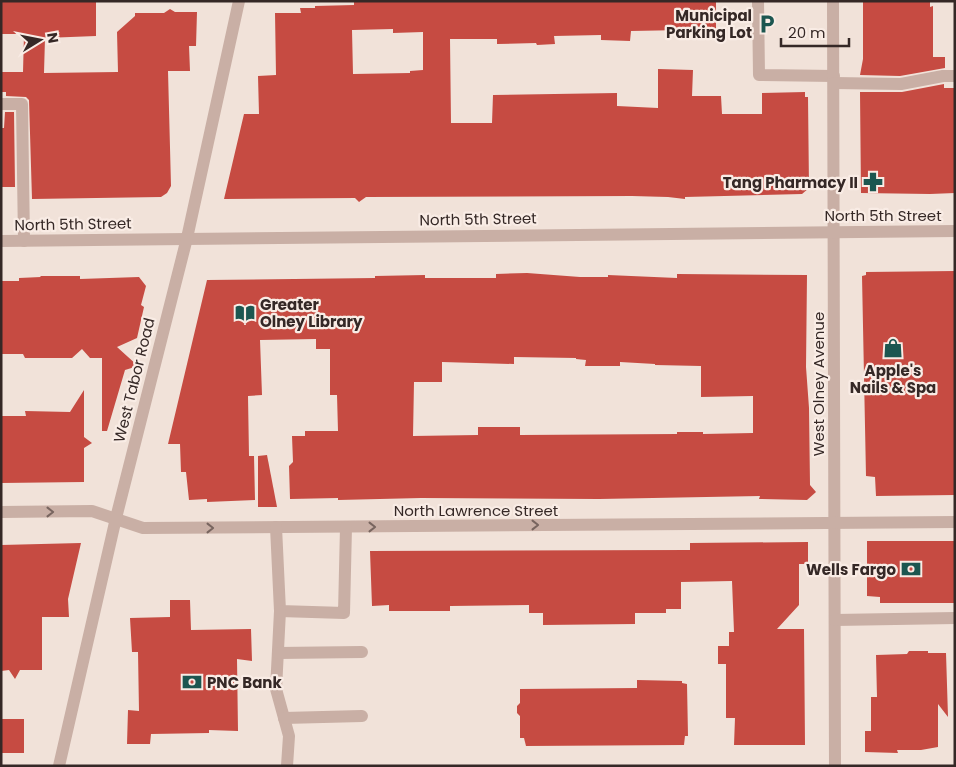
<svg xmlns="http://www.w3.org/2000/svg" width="956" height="767" font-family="Poppins,sans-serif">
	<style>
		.building { fill: #c64b42; fill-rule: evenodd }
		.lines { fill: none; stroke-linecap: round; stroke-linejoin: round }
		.minor { stroke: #c9afa5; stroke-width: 12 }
		.oneway { stroke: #78655f }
		.labels { text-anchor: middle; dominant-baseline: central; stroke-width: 4.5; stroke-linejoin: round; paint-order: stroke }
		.poi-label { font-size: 15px; font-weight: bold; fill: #352826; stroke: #f9ece5; text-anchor: end }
		.street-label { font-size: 15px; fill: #352826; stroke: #f9ece5 }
	</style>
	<rect width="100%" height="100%" fill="#f1e2d9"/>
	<!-- building -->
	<g class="building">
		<path d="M1,1H96V36L45,38L44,73L118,72L117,32L135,16V13H164L170,9L175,12H197L196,46H189L190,71H168L171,186L167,193L161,197L32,199L29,100L26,97L6,96V92H1V72H23L24,34H1Z"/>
		<path d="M354,1H716V38H683V30L631,31L630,41L601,40V35L554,36L555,44L537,45L536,43L497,44V39H450L451,123H492L493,95L617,93V106L658,108V69L693,70L692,96H721L722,114H762V93L805,92V97H808L809,188L802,194L685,197V199L668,197L632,196L366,197L359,202L355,198L224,199L244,114H259L258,76L276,75L275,13H301L300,8H315V6L354,5ZM393,29V33L423,32V70L410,71V73L353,74L352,30Z"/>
		<path d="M863,1H930V7L933,6V57H945V68L900,76L860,75L863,59Z"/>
		<path d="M944,84V88H955V193L930,194L861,193L860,92H902Z"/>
		<path d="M5,112H14L15,187H1V128H4Z"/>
		<path d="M955,271V495L876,496L875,477L866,476L862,276L866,275V272Z"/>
		<path d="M527,273L580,277H608V275L677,278V274L807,275L806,367L809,408L810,485L816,492L807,500L759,499L760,496L599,499L421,498L338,500V498L290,499L289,466L293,462L292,436H305V431H338L337,395H330V349H316V339L260,340L262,395L248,396L249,456H254L255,500L207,502V499L189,500L186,472H181L180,444H168L207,280L375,278V276L425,275V278H496V274ZM514,357L576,358V359L586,360L585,366H620V362L655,364V365L701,366V397L753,396V433L703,434V432H677V434L520,435V427H478V435L413,436L414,382H442V362L514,364Z"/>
		<path d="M40,276H80V279L139,277L146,286L141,305L144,307L137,338L117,347L138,366L125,370L107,431H102V358H90L82,349L72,358H25L23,354H2L1,281H19V278L41,277Z"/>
		<path d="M84,390V437L92,443L84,448V482L1,483V416H26L25,411L70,412Z"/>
		<path d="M267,455L277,507H258V456Z"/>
		<path d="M867,541H955V603H880V597L867,596Z"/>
		<path d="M808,542V564H799V605L777,629H804L805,745H734L735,718H726V664H718V646H729V632H734L732,581L681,582V609H666V613H635V624L543,625V613H529V605L450,606V611H389V605L372,606L370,551L690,550V543Z"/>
		<path d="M81,543L68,599L69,617H42V670H20L15,679L9,670L1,671V545Z"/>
		<path d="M170,600H190L191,630L251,629L252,661L237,659L238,731L209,730V733L151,734L150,744H127L128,710L139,711L138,652H132L130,618L170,617Z"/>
		<path d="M909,651H928V653H946L948,717L938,704V747L921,750H897L898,753L865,752V731H871V697H877L876,655L907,654Z"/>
		<path d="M637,680L682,681V683L687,684L688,736H685L684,745L526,746L524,738H520V716L517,713V706L520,703V689L637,688Z"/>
		<rect x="1" y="719" width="23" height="34"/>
	</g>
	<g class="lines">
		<!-- minor -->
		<g class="minor">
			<path d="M758,1L759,75L834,76"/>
			<path d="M833,1L835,766"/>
			<path d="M834,83L901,84L943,76H955"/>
			<path d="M1,104H22L24,241"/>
			<path d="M1,241L955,231"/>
			<path d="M1,512L92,511L143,528L955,522"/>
			<path d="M276,527L280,611L344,613L346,527"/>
			<path d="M280,611L276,689L289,736L287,766"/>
			<path d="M835,620L955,618"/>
			<path d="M278,653L362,652"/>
			<path d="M284,718L362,716"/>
			<path d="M59,766L116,518L187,238L239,1"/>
		</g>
	</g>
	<!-- one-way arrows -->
	<defs><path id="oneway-chevron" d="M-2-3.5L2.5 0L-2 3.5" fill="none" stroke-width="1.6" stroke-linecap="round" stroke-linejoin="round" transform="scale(1.25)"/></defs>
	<g class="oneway">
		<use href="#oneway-chevron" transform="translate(50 512)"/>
		<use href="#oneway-chevron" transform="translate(535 525)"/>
		<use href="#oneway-chevron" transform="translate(372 527)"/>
		<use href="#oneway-chevron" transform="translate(210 528)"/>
	</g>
	<!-- icons -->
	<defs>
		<symbol id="parking-bare" viewBox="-9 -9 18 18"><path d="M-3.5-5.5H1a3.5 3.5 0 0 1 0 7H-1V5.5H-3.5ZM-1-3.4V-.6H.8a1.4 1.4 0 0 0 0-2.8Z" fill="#1c5650" stroke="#f9ece5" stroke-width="2.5" paint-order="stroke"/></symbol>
		<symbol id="pharmacy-bare" viewBox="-9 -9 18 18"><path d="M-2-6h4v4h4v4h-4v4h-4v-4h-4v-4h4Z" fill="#1c5650" stroke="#f9ece5" stroke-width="2.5" paint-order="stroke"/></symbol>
		<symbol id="library-bare" viewBox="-9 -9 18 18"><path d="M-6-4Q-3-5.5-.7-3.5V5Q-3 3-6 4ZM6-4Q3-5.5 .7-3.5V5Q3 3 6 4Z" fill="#1c5650" stroke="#f9ece5" stroke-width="2.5" paint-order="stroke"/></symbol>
		<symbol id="shop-bare" viewBox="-9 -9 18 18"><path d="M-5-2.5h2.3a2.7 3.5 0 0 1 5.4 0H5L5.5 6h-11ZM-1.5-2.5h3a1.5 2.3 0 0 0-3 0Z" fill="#1c5650" stroke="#f9ece5" stroke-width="2.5" paint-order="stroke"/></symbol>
		<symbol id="bank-bare" viewBox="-9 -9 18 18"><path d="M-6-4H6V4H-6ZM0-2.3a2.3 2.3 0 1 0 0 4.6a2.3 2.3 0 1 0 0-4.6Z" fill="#1c5650" stroke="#f9ece5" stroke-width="2.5" paint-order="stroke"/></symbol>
	</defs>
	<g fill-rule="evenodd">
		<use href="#parking-bare" x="753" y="10" width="28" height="28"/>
		<use href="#pharmacy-bare" x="859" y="168" width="28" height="28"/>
		<use href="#library-bare" x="231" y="299" width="28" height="28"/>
		<use href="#shop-bare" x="879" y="334" width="28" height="28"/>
		<use href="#bank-bare" x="897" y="555" width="28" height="28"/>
		<use href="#bank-bare" x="178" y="668" width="28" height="28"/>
	</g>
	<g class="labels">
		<!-- poi labels -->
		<g class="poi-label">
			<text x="752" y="15">Municipal<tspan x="752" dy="17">Parking Lot</tspan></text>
			<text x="858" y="182">Tang Pharmacy II</text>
			<text x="260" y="304" text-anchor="start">Greater<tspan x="260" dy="17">Olney Library</tspan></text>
			<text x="893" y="370" text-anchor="middle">Apple's<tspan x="893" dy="17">Nails &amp; Spa</tspan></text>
			<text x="896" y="569">Wells Fargo</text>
			<text x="207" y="682" text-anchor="start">PNC Bank</text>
		</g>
		<!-- street labels -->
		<g class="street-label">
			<text x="883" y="215">North 5th Street</text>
			<text transform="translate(478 219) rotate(-1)">North 5th Street</text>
			<text transform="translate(73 224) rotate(-1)">North 5th Street</text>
			<text transform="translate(134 380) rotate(-76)">West Tabor Road</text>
			<text transform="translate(818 384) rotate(-90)">West Olney Avenue</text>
			<text x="476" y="510">North Lawrence Street</text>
		</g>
	</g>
	<!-- border -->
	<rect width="956" height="767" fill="none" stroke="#352826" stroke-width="5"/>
	<!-- north arrow -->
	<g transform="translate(40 40) rotate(80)" stroke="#f9ece5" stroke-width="4" paint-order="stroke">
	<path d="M0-4L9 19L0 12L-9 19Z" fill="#352826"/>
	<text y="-8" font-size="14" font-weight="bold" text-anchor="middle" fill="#352826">N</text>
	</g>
	<!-- scale -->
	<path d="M781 38v8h68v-8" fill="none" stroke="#352826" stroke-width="2.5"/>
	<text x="788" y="38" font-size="15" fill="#352826" stroke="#f9ece5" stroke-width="4" paint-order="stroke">20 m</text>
</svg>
